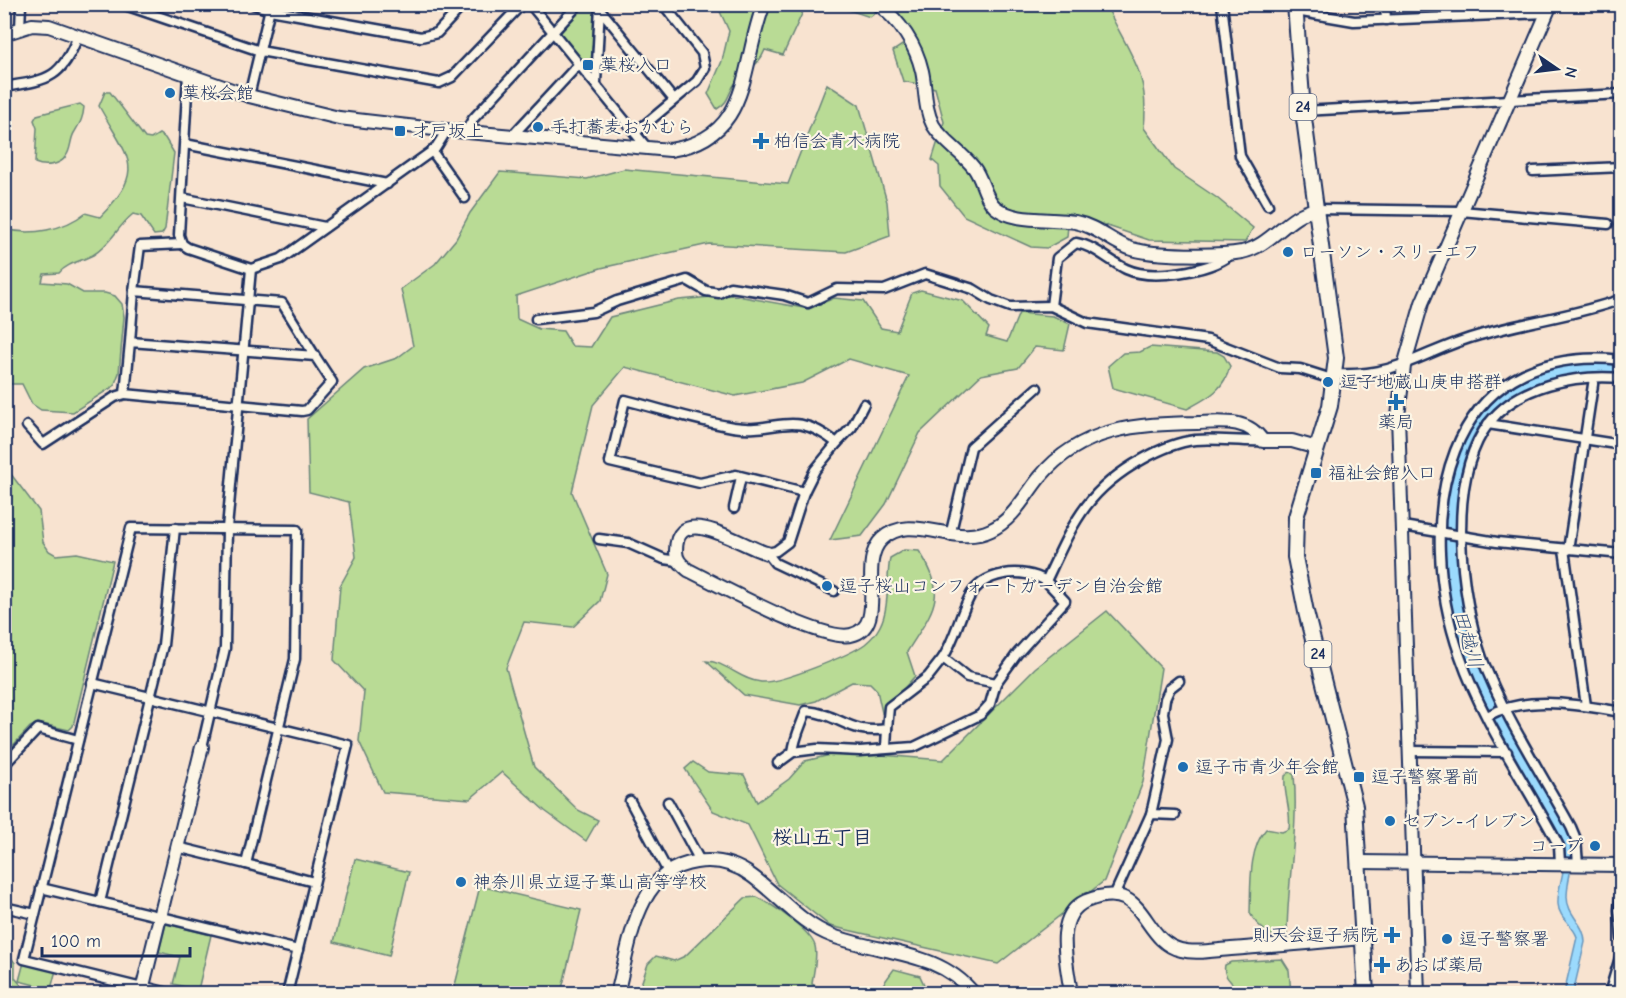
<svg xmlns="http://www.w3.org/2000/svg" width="1626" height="998" font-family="'Comic Neue','Klee One',sans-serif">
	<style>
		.green { fill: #b9db95; stroke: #6a857a; stroke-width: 1.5 }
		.water { fill: #9bdafd; stroke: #6896bd; stroke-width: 1.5 }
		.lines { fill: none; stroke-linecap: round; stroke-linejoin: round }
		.street-casing { stroke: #1b2f5e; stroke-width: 13 }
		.secondary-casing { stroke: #1b2f5e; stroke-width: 16 }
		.primary-casing { stroke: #1b2f5e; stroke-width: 18 }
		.street { stroke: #fcf5e5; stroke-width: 8 }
		.secondary { stroke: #fcf5e5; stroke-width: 12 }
		.primary { stroke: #fcf5e5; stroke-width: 14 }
		.poi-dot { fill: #1f6fb2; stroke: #fcf5e5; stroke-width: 2 }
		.labels { text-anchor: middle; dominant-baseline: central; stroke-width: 4.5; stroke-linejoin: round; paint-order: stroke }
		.shield { fill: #fcf5e5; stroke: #5e6a86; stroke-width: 1.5 }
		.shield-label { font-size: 16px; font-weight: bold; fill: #1b2f5e }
		.poi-label { font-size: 18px; fill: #1b2f5e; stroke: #fcf5e5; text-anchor: start }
		.water-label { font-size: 20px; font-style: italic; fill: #35517e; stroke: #fcf5e5 }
		.neighbourhood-label { font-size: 20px; font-weight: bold; fill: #1b2f5e; stroke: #fcf5e5 }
	</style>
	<rect width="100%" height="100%" fill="#f8e3d0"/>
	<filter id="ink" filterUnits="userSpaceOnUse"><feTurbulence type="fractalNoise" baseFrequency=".0167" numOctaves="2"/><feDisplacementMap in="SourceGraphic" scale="12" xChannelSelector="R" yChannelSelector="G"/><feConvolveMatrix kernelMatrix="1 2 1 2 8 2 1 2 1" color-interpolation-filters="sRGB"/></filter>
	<g filter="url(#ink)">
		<!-- green -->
		<g class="green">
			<path d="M584,5H595L596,7L591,63H583L560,36L561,28Z"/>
			<path d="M717,5H806L783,55L765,50C759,66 747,70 736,82C728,92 730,102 717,109L708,94L722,61L729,31Z"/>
			<path d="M834,5H886L870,17Z"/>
			<path d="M888,5H1106C1128,53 1150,71 1144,128L1174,169L1217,198L1253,228L1245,242L1149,240L1069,213L1067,237L1047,248L1031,247L964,216L940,186L939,166L932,160L944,122L935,88L903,81L893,51L913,38Z"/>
			<path d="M827,84L859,105L887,202L890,236L846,252L709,244L601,268L516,296L517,319L539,329L563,331L572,346L591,347L610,317L679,300L732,295L809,309L834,298L863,301L881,328L897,331L912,293L921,290L963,301L989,328L986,336L1007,342L1019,313L1053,316L1070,324L1064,350L1035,347L1018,368L981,375L920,433L886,504L862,536L830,540L909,376L849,359L802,383L735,396L625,367L593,405L572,492L607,574L600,601L573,627L524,622L506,668L534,767L578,810L598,820L586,841L545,811L502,772L470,799L383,792L359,741L364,692L334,660L340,586L356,557L349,502L309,492L307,419L364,369L397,358L413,346L401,289L435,264L456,239L470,213L500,172L587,179L624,169L788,184Z"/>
			<path d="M105,92H110L145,138L151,139L159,134L165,138L174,153L165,229L162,234L154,235L141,216L133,214C118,226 110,245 93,255C82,261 67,263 59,273L44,274L42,282L67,284L83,293H105L115,296L122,304L124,317L119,373L114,386L73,412L41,410L32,404L22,384H5V333L8,330L10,321L5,313V229C31,236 64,230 85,213L100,217C148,168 128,159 99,106Z"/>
			<path d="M80,104L84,107C83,119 80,123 74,133C70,140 71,150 66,156C60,166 44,167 35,163L37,128L34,120L37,115Z"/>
			<path d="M1150,347L1217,352L1224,356L1230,366C1224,391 1207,398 1187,409L1113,388L1108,366L1123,353L1140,352Z"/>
			<path d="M4,465L39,511L43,542L49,551L56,555L77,553L113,561L73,726L69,730L38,723L30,727L5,754Z"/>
			<path d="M904,550L919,551C950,596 932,611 907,652L915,676L882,713L877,690L870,683L852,682L816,701L800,705L744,695L706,661C725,661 740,680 761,682C779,684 850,655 865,644C870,640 877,632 880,626C890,607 886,580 890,558Z"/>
			<path d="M1107,611L1161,668L1143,782L1104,881L998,964L830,926L777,884L748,825L713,811L685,769L693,762L708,772L744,775L757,802L789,779L805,761L843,752L943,760L1035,668Z"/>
			<path d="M1290,772L1294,775C1299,829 1287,882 1287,936C1275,943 1255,924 1250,913C1251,887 1248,849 1266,829L1282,832L1289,829C1292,810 1283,794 1285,776Z"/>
			<path d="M355,859L409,872L389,956L334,942Z"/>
			<path d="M480,886L581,910L561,993H453Z"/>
			<path d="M757,897C772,904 811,931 815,946C818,957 813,973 812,984L819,988L879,990L894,969L920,976L928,993H638L648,964L656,956L674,961L685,956L745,898Z"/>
			<path d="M166,924L211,935L198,990L173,984L180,957L159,952Z"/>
			<path d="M5,949L15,963V978L22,986L47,993H5Z"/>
			<path d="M1282,959L1289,970L1291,993H1238C1234,981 1222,979 1225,965L1231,962Z"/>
			<path d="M24,962L56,970L51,989L19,981Z"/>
		</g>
		<!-- water -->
		<path class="water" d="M1574,364H1621V374C1573,373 1522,378 1487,416C1436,473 1457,610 1484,675C1506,730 1543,777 1568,831C1579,854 1567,874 1567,897C1567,915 1585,924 1585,942L1573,993H1564L1577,937C1573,924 1559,919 1558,904C1557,884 1568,869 1563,848C1536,785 1495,730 1469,667C1441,596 1432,502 1469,433C1473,426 1476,416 1482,410C1508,383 1538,371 1574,364Z"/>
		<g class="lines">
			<defs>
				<g id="street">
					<path d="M122,4L260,51L439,83L452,77L522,4"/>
					<path d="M253,4L270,10L421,37L437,33L464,4"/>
					<path d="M530,4L648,149"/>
					<path d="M1222,4L1240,156L1268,205"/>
					<path d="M1385,4L1386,20"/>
					<path d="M1472,4V16"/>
					<path d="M599,8L674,100"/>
					<path d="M1296,11L1354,21L1547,13"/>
					<path d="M20,29L21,4"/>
					<path d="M188,74L179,235L182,244L188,248L251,269L281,259L435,149L447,130"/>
					<path d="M596,83L600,6"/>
					<path d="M4,87C47,80 61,80 78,36"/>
					<path d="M249,96L271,4"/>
					<path d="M1303,111L1622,94"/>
					<path d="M466,131L473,119L579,4"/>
					<path d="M635,133L697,81L705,68L702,53L663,4"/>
					<path d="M512,136L578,65"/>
					<path d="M185,144L387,184"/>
					<path d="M432,151L465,198"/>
					<path d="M1533,171L1622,167"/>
					<path d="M182,198L325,227"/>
					<path d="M1316,209L1461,211L1608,224"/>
					<path d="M134,291L140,246L182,244"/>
					<path d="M1051,306L1057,258L1076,243C1095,246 1109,261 1126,269C1152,281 1209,271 1230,255"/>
					<path d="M536,319L593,312L617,301L687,280L706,291L719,293L730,287L784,295L808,303L837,289L884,290L925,274L973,289L991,300L1010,307L1051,306L1087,323L1208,340L1280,368L1300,369L1335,380"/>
					<path d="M130,342L134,291L282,303L315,356L130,342L125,394L302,411L307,410L332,382L315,356"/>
					<path d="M1336,374C1400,377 1424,350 1480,335C1527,321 1575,316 1622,299"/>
					<path d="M1488,424L1622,445"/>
					<path d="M27,426L43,444L115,397L125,394"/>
					<path d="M804,492L736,475L700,483L610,462L625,400C661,409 697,421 733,427C779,434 790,407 837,443L852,427L864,404"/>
					<path d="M734,508L741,477"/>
					<path d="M1403,526L1497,542L1622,554"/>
					<path d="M175,528L163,645L100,902L298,950"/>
					<path d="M950,536L971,447L1037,388"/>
					<path d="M599,539L628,543L664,559L678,561"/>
					<path d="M1564,549L1586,706"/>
					<path d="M1568,550L1594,378"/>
					<path d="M834,591L775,563L767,553L776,551L788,542L804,492L815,470L837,443"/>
					<path d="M92,683L348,745L287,994"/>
					<path d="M996,683L967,677L943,658C955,638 959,618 969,598C982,571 1023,567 1046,581"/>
					<path d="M1487,716C1526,694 1579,705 1622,712"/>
					<path d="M887,729L889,707L928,677L943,658"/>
					<path d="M202,747L225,648L227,528L251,269"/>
					<path d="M1410,751L1507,752"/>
					<path d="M793,752C795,736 801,726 806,711C841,714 848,735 887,729L886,747"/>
					<path d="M778,763L793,752L817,749L860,751L914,747L980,715L990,704L996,683L1017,654L1065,601L1046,581C1073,524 1085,491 1143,459C1159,450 1177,442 1195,440C1218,438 1240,442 1263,441"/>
					<path d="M4,765L38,729L78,740"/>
					<path d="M630,801L668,872"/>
					<path d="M668,802L700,861"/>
					<path d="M1151,814L1168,739L1163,713L1165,699L1170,688L1179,681"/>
					<path d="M1560,863L1559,846C1526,783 1483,723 1460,656C1413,522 1440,341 1622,360"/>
					<path d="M246,864L314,882"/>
					<path d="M1578,864L1576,839L1571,827C1541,772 1504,717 1482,658C1460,596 1446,479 1489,423C1518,385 1575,374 1622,378"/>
					<path d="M1622,883L1619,910L1622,939"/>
					<path d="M41,888L100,902"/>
					<path d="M1114,896L1151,814L1175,815"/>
					<path d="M4,907L35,914"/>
					<path d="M142,988L24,959L131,528L297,530L295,659L246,864L177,847"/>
					<path d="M1609,994L1622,951"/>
				</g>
				<g id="secondary">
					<path d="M878,4C900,21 916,45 922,71C926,89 924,108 933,125C943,142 962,152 974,168C983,180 984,197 995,207C1016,224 1050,217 1075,222C1097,226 1112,243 1132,249C1154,256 1219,256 1242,252C1271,246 1287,215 1316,209"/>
					<path d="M4,34L32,25L49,26L249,96L339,118L434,129L670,150C753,137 740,65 764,4"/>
					<path d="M767,553C746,549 676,499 676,551C676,560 681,564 688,570C719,585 822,642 851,635C890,626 856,563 882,539C912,511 954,548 991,530C1014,519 1025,495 1040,477C1081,427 1138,424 1197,423C1222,422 1247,418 1263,441H1292L1317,448"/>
					<path d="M1360,862L1622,865"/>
					<path d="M142,988L166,994"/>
					<path d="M141,994L202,747"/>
					<path d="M617,994C630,946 635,870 696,862C716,859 736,864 752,876C778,895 802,925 833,936C881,954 939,950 974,994"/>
					<path d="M1071,994C1068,967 1052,916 1086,901C1147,876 1140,941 1181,950C1196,954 1215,950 1231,949C1275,946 1319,942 1363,938"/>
					<path d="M1418,994L1398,416L1404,366L1422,303L1551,4"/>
				</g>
				<path id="primary" d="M1295,4L1303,111L1336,358L1330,406L1296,517L1295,557L1306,612L1355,806L1366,994"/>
			</defs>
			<!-- street casing -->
			<use href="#street" class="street-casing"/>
			<!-- secondary casing -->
			<use href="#secondary" class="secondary-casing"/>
			<!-- primary casing -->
			<use href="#primary" class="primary-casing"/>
			<!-- street -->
			<use href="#street" class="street"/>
			<!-- secondary -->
			<use href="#secondary" class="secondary"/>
			<!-- primary -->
			<use href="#primary" class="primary"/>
		</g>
	</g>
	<!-- markers -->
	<g class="poi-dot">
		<rect x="582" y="59" width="12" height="12" rx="3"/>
		<circle cx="170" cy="93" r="6"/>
		<circle cx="538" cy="127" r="6"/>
		<rect x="394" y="125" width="12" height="12" rx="3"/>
		<path d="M758 132h6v6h6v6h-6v6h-6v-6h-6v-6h6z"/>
		<circle cx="1288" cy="252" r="6"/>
		<circle cx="1328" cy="382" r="6"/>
		<path d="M1393 393h6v6h6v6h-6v6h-6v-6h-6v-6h6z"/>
		<rect x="1310" y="467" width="12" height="12" rx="3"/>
		<circle cx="827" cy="586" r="6"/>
		<circle cx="1183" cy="767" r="6"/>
		<rect x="1353" y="771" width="12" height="12" rx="3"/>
		<circle cx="1390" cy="821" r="6"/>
		<circle cx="1595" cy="846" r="6"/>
		<circle cx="461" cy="882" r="6"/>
		<path d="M1389 926h6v6h6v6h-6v6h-6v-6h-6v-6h6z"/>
		<circle cx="1447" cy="939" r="6"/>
		<path d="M1379 956h6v6h6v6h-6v6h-6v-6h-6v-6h6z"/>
	</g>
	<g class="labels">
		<!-- shield labels -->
		<g class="shield">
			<rect x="1289.5" y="94" width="27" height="26" rx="4.5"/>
			<rect x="1304.5" y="641" width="27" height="26" rx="4.5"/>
		</g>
		<g class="shield-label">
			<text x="1303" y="107">24</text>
			<text x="1318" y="654">24</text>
		</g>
		<!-- poi labels -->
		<g class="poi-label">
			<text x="600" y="65">葉桜入口</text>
			<text x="182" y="93">葉桜会館</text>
			<text x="550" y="127">手打蕎麦おかむら</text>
			<text x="412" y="131">才戸坂上</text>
			<text x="774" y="141">柏信会青木病院</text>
			<text x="1300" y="252">ローソン・スリーエフ</text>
			<text x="1340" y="382">逗子地蔵山庚申搭群</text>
			<text x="1396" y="422" text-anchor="middle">薬局</text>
			<text x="1328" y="473">福祉会館入口</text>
			<text x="839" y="586">逗子桜山コンフォートガーデン自治会館</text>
			<text x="1195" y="767">逗子市青少年会館</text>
			<text x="1371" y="777">逗子警察署前</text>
			<text x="1402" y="821">セブン-イレブン</text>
			<text x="1583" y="846" text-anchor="end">コープ</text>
			<text x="473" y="882">神奈川県立逗子葉山高等学校</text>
			<text x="1378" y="935" text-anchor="end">則天会逗子病院</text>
			<text x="1459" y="939">逗子警察署</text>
			<text x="1394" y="965">あおば薬局</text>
		</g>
		<!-- water labels -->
		<g class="water-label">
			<text transform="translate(1468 639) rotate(74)">田越川</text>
		</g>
		<!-- neighbourhood labels -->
		<g class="neighbourhood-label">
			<text x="822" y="837">桜山五丁目</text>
		</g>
	</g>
	<!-- margin -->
	<rect width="1626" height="998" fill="none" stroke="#fcf5e5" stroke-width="24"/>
	<rect x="12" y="12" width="1602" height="974" fill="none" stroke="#1b2f5e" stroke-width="2" filter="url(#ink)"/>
	<!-- north arrow -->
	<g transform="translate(1557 69) rotate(104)" stroke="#fcf5e5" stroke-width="4.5" paint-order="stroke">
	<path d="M0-4.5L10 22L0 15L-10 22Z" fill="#1b2f5e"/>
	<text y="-9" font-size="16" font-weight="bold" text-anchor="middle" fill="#1b2f5e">N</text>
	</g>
	<!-- scale -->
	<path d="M42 947v9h148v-9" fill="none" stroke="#1b2f5e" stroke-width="3"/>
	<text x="51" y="947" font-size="18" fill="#1b2f5e" stroke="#fcf5e5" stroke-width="4.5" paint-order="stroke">100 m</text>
</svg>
